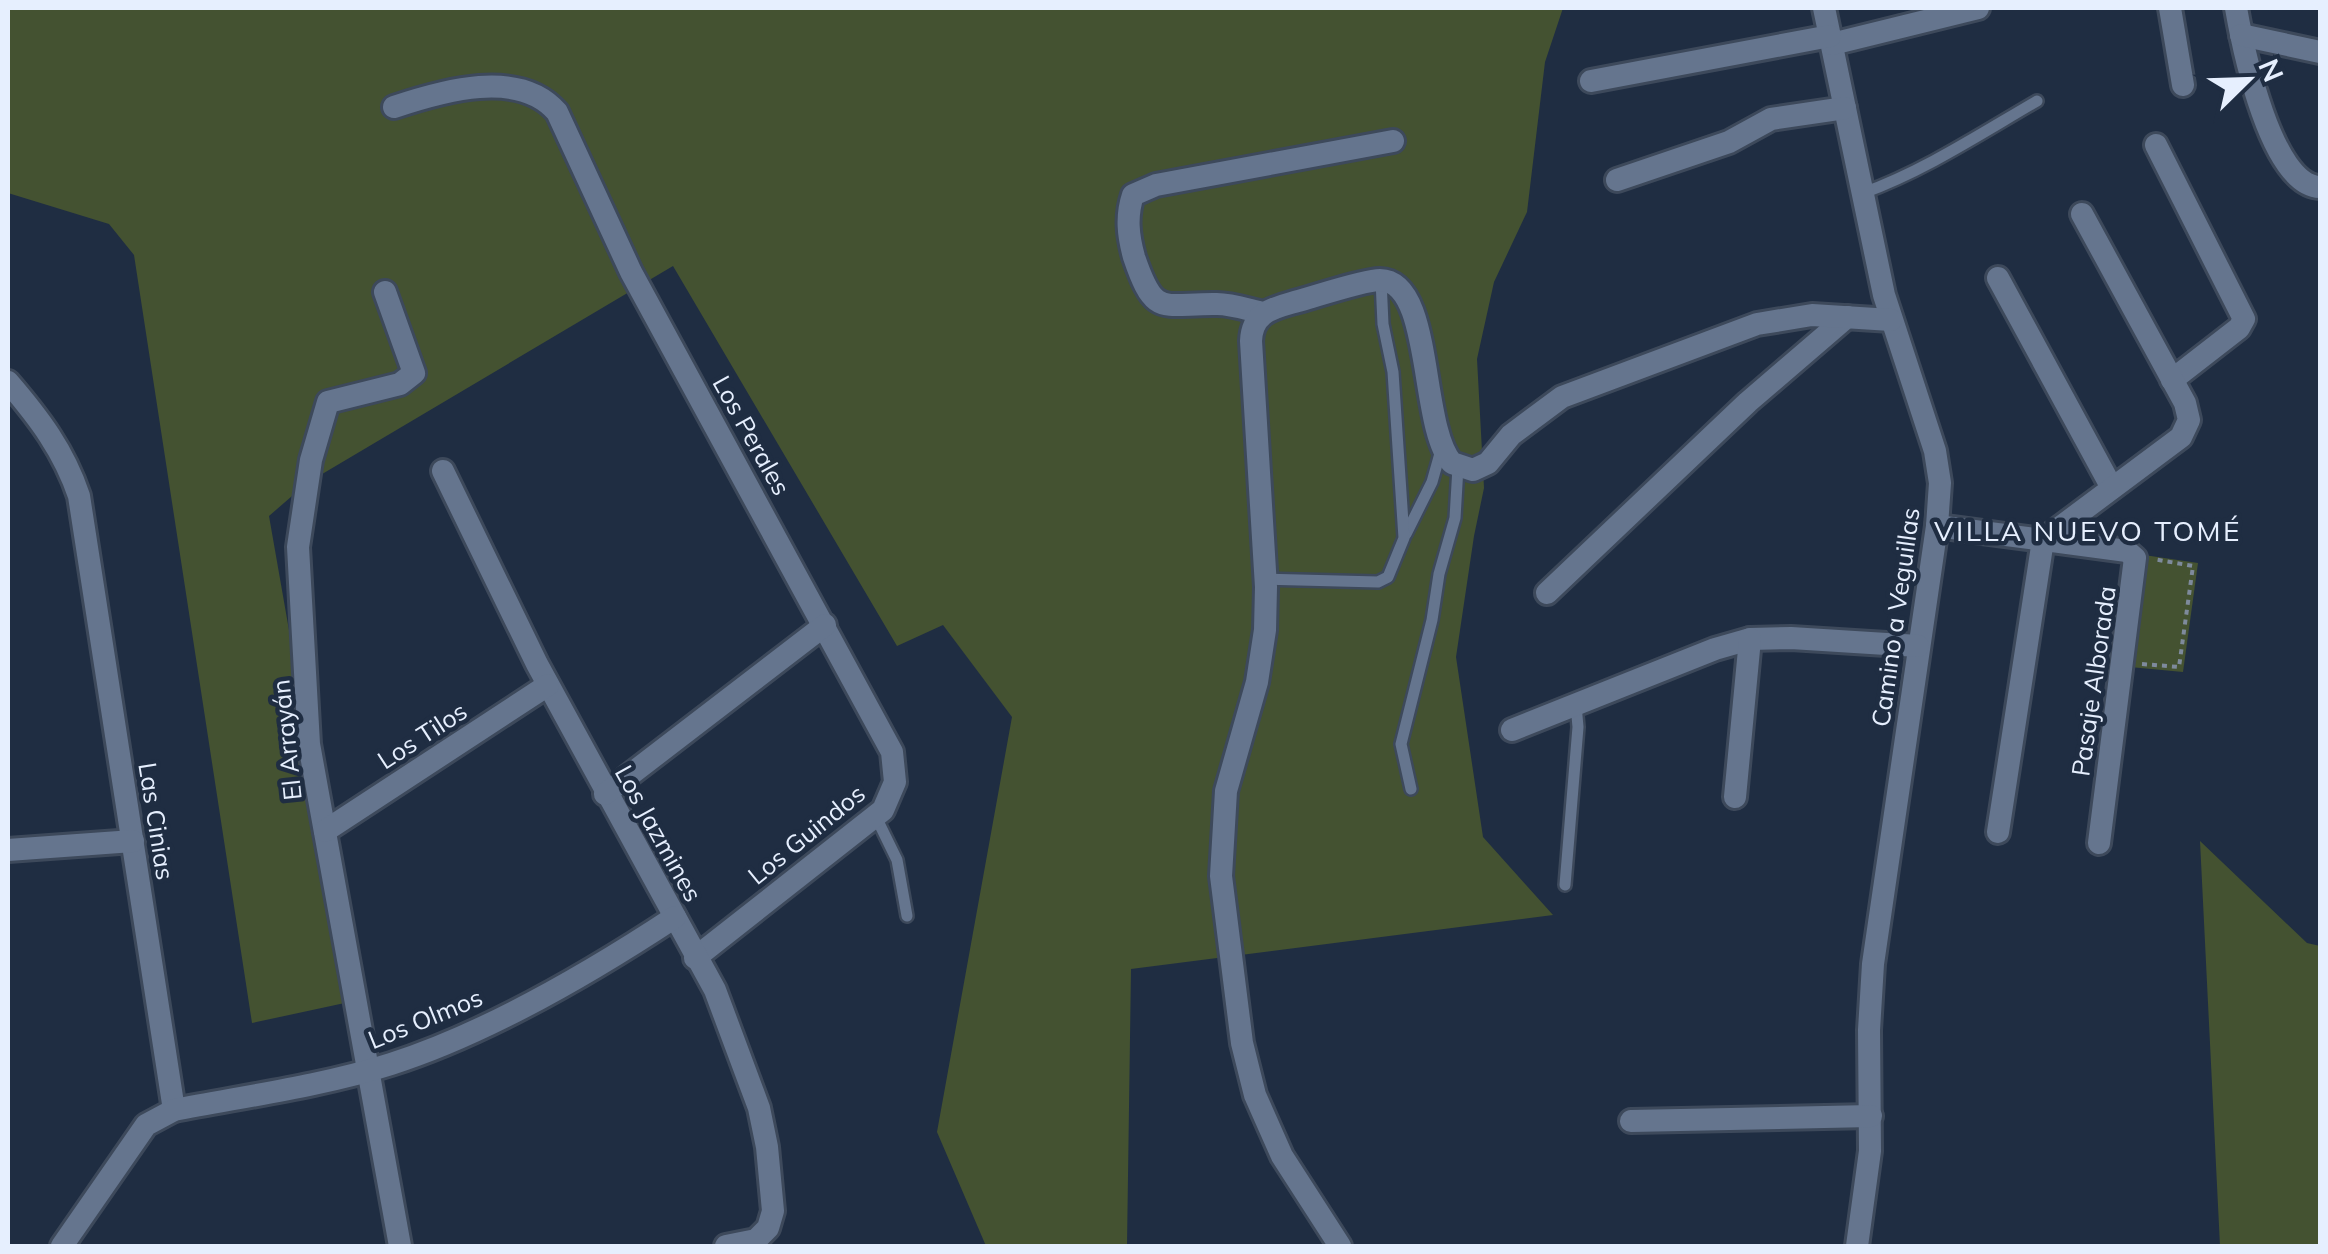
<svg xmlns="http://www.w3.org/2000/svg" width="2328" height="1254" font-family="Mulish,sans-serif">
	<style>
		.green { fill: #445231 }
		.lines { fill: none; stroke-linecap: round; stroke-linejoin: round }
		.lane-casing { stroke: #3d495b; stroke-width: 16 }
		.street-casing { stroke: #3d495b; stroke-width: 28 }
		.path { stroke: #7e8a9c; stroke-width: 4; stroke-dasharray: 5 5; stroke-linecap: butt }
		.lane { stroke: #65758e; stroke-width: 11 }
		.street { stroke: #65758e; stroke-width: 22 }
		.labels { text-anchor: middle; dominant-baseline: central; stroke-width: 9; stroke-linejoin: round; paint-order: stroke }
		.street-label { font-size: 25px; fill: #e6effe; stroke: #1f2d42 }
		.neighbourhood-label { font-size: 28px; letter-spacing: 2.5px; fill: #e6effe; stroke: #1f2d42 }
	</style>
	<rect width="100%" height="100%" fill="#1f2d42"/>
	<!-- green -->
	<g class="green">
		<path d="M8,8H1563L1545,62L1527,212L1494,282L1477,359L1484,488L1474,536L1456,657L1483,837L1553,915L1131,969L1127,1246H986L937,1132L1012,717L943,625L897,646L673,266L307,483L269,516L354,1001L252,1023L134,255L109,224L8,193Z"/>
		<path d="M2144,555L2198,563L2183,672L2130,667Z"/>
		<path d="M2200,841L2307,943L2320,946V1246H2220Z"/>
	</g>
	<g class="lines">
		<defs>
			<g id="lane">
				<path d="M1863,193C1924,171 1980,134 2037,101"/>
				<path d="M1406,534L1432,482L1441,450"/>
				<path d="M1265,579L1378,582L1388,577L1404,538L1393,372L1383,324L1381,280"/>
				<path d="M1411,789L1401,744L1432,620L1439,574L1455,518L1458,467"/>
				<path d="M876,817L897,860L907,916"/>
				<path d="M1565,885L1578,727L1576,705"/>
			</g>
			<g id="street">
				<path d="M1824,8L1884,295L1935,451L1940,483L1937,526L1873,964L1869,1030L1870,1151L1857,1246"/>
				<path d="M2170,8L2183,85"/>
				<path d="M2236,8C2243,48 2271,186 2320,187"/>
				<path d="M2241,35L2320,52"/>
				<path d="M1832,44L1978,8"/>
				<path d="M1591,81L1830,36"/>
				<path d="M394,107C442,91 519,68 557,112L631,272L892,752L895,782L883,810L695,958"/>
				<path d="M2156,145L2244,319L2239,328L2172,380"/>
				<path d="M1617,180L1729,142L1771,119L1845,108"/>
				<path d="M1998,278L2112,488"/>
				<path d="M385,292L414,373L400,384L328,402L311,460L298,547L309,744L400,1246"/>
				<path d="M1263,313C1249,310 1232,304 1217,304C1162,303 1155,319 1134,257C1128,235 1126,216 1133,195L1156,185L1393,141"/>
				<path d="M8,382C39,418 64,451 79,496L174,1110"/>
				<path d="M443,471L537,664L715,990L759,1108L767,1147L773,1211L768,1228L756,1240L726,1246"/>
				<path d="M1937,526L2127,551L2135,558L2099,843"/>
				<path d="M1547,593L1748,402L1847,317"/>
				<path d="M1512,730L1715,649L1750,639L1791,638L1918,646"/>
				<path d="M605,794L825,625"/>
				<path d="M1735,797L1750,639"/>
				<path d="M325,831L548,685"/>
				<path d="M1998,832L2043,540L2181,437L2189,420L2185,403L2082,214"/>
				<path d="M8,850L133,841"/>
				<path d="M1631,1121L1871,1116"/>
				<path d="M62,1246L146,1125L174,1110C246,1096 322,1086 391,1064C488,1033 590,973 675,917"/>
				<path d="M1340,1246L1282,1156L1255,1095L1242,1043L1221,876L1226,791L1257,682L1265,630L1266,587L1251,341C1252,315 1269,309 1291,303C1311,298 1363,280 1380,280C1434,281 1419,426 1452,463L1473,470L1488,463L1511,435L1562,397L1757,324L1812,315L1891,320"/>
			</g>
		</defs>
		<!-- lane casing -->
		<use href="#lane" class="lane-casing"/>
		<!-- street casing -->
		<use href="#street" class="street-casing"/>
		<!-- path -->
		<path class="path" d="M2142,664L2179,667L2193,566L2153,559"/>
		<!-- lane -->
		<use href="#lane" class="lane"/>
		<!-- street -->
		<use href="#street" class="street"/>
	</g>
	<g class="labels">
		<!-- street labels -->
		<g class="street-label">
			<text transform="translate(752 435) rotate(61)">Los Perales</text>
			<text transform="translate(1895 617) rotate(-82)">Camino a Veguillas</text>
			<text transform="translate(2093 681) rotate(-82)">Pasaje Alborada</text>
			<text transform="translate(422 735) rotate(-33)">Los Tilos</text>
			<text transform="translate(286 740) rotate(-96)">El Arrayán</text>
			<text transform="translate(157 821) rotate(81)">Las Cinias</text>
			<text transform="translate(659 833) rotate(61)">Los Jazmines</text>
			<text transform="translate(806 834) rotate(-39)">Los Guindos</text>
			<text transform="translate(425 1018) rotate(-22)">Los Olmos</text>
		</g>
		<!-- neighbourhood labels -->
		<g class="neighbourhood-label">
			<text x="2088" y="530">VILLA NUEVO TOMÉ</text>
		</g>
	</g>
	<!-- border -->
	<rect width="2328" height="1254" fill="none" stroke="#e6effe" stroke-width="20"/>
	<!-- north arrow -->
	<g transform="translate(2248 80) rotate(67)" stroke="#1f2d42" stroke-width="8" paint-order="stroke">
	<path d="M0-8L18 38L0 25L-18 38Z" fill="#e6effe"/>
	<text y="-15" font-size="28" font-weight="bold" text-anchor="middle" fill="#e6effe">N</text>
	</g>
</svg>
